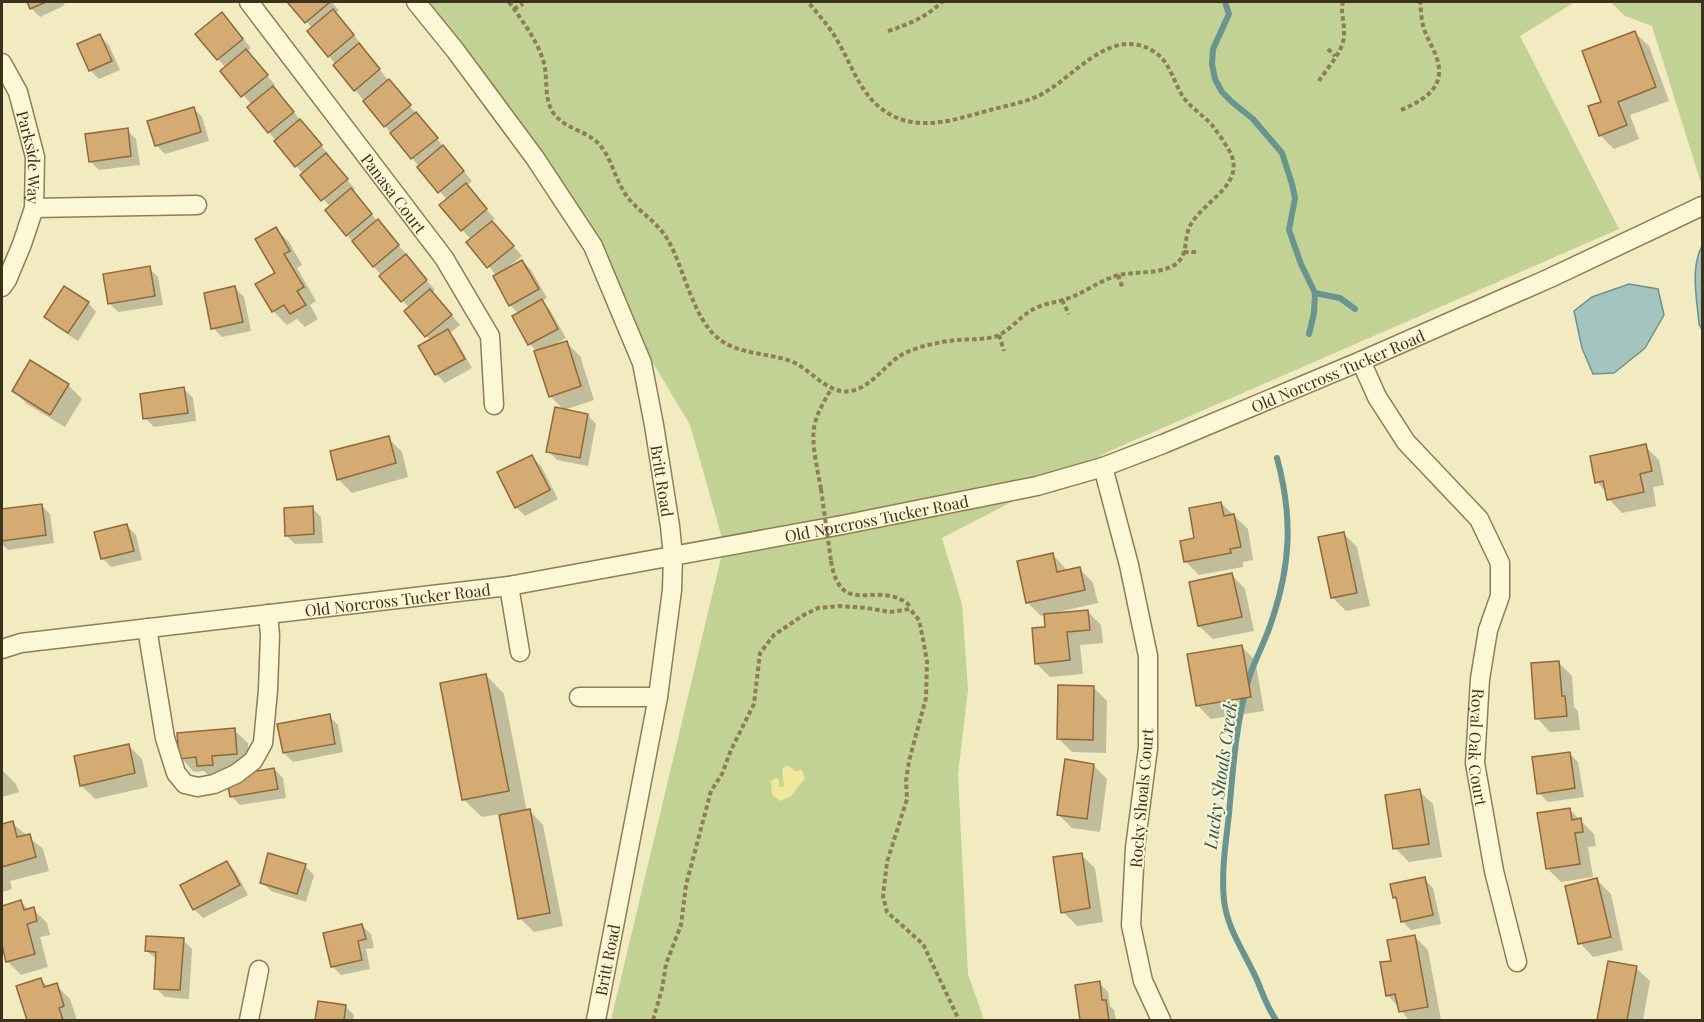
<svg xmlns="http://www.w3.org/2000/svg" width="1704" height="1022" font-family="'Playfair Display',serif">
	<style>
		.green { fill: #c1d294 }
		.sand { fill: #f1e89b }
		.water { fill: #a4c4c0; stroke: #6a9490; stroke-width: 1.5 }
		.shadow { fill: #0003 }
		.lines { fill: none; stroke-linecap: round; stroke-linejoin: round }
		.stream { stroke: #6a9490; stroke-width: 6 }
		.building { fill: #d4ab73; stroke: #90693a; stroke-width: 1.5 }
		.minor-casing { stroke: #8e7d56; stroke-width: 21 }
		.path { stroke: #8e7d56; stroke-width: 4; stroke-dasharray: 4.5 3; stroke-linecap: butt }
		.minor { stroke: #fcf7d5; stroke-width: 18 }
		.path-bridge { stroke: #8e7d56; stroke-width: 4; stroke-dasharray: 4.5 3; stroke-linecap: butt }
		.labels { text-anchor: middle; dominant-baseline: central; stroke-width: 4.5; stroke-linejoin: round; paint-order: stroke }
		.street-label { font-size: 16px; fill: #3c311c; stroke: #f9f4d2 }
		.water-label { font-size: 18px; font-style: italic; fill: #2a595e; stroke: #f9f4d2 }
	</style>
	<rect width="100%" height="100%" fill="#f2ebc1"/>
	<!-- green -->
	<g class="green">
		<path d="M430,2H1575L1520,36L1619,229L1112,450L942,538L962,604L968,690L958,774L968,974L984,1020H611L724,545L690,425L601,276Z"/>
		<path d="M1611,2H1702V183H1701L1652,26L1625,16Z"/>
	</g>
	<!-- sand -->
	<path class="sand" d="M786,766H789L795,771L802,770L805,778L791,796L780,801L772,795L771,781L776,778L779,780V786L784,787L782,769Z"/>
	<!-- water -->
	<g class="water">
		<path d="M1702,246V330L1699,324C1697,299 1690,269 1702,246Z"/>
		<path d="M1629,284L1658,289L1664,315L1645,348L1614,373L1593,374L1582,348L1574,311L1592,297Z"/>
	</g>
	<!-- shadow -->
	<g class="shadow">
		<path d="M28,2H63L65,5L40,17L31,8Z"/>
		<path d="M289,2H331L339,10L335,13L362,45L360,46L472,181L466,186L495,219L491,221L522,256L507,268L508,269L522,261L531,270L547,298L542,301L550,310L566,338L552,346L567,343L580,356L594,400L564,410L550,396L537,352L530,344L514,316L519,314L510,305L497,276L468,242L472,240L462,230L447,200L355,90L329,56L312,28Z"/>
		<path d="M230,23L251,48L247,52L275,85L273,87L329,155L327,156L355,189L352,192L407,255L405,256L435,290L432,292L460,325L450,333L456,340L472,368L445,383L436,374L421,347L431,341L406,311L409,308L347,235L330,207L249,108L252,105L222,71L226,68L218,59Z"/>
		<path d="M1635,33L1649,46L1669,101L1630,115L1639,139L1614,149L1600,135L1603,103Z"/>
		<path d="M100,36L109,45L120,70L99,79L90,70L79,45Z"/>
		<path d="M193,108L202,117L209,141L165,154L156,145Z"/>
		<path d="M127,130L136,139L140,165L99,170L90,161Z"/>
		<path d="M276,229L289,242L302,265L297,268L316,301L310,305L318,319L305,327L297,319L287,325L273,311L277,273Z"/>
		<path d="M149,268L158,277L163,305L118,312L109,303Z"/>
		<path d="M235,288L244,297L251,331L222,337L213,328Z"/>
		<path d="M88,303L96,312L78,341L55,326L46,317Z"/>
		<path d="M31,362L68,385L82,399L65,427L27,404L14,391Z"/>
		<path d="M184,389L193,398L196,421L154,427L145,418Z"/>
		<path d="M587,415L596,424L588,466L557,460L548,451Z"/>
		<path d="M388,438L402,452L408,477L352,493L338,479Z"/>
		<path d="M1645,446L1659,460L1664,485L1653,487L1656,506L1622,513L1609,499L1607,493L1597,482Z"/>
		<path d="M532,457L541,466L558,499L525,516L516,507Z"/>
		<path d="M1221,503L1248,529L1253,560L1243,562V567L1199,575L1185,561L1196,539Z"/>
		<path d="M41,505L50,514L54,543L8,550L2,544V511Z"/>
		<path d="M312,508L321,517L323,543L295,544L286,535Z"/>
		<path d="M127,526L136,535L142,560L111,567L102,558Z"/>
		<path d="M1343,533L1357,547L1370,606L1346,611L1332,597Z"/>
		<path d="M1053,555L1066,569L1067,572L1080,569L1093,583L1098,603L1058,612L1059,614L1088,612L1101,625L1103,643L1080,645L1083,674L1050,677L1036,663L1047,629L1045,615L1041,616L1027,602Z"/>
		<path d="M1232,575L1245,589L1254,631L1213,639L1199,626L1191,584Z"/>
		<path d="M1242,647L1255,660L1264,711L1211,719L1198,706Z"/>
		<path d="M1558,662L1572,676L1574,707L1578,711L1580,730L1550,732L1537,718Z"/>
		<path d="M486,675L504,694L527,812L530,811L543,825L563,926L534,932L520,918L500,814L482,817L463,799Z"/>
		<path d="M1093,687L1107,701L1106,753L1072,752L1058,738Z"/>
		<path d="M329,716L338,725L343,752L293,762L284,753Z"/>
		<path d="M234,730L248,743L250,767L212,779L204,771L194,772L181,758Z"/>
		<path d="M128,745L142,759L148,787L95,799L81,785Z"/>
		<path d="M1569,753L1578,762L1584,797L1548,802L1539,793Z"/>
		<path d="M1093,765L1107,779L1100,832L1072,828L1059,815Z"/>
		<path d="M274,769L283,778L286,798L240,805L231,796L248,779Z"/>
		<path d="M2,770L16,784L19,792L2,797Z"/>
		<path d="M1419,791L1433,804L1442,857L1409,862L1395,848Z"/>
		<path d="M1569,809L1594,834L1596,846L1588,847L1593,877L1561,882L1547,868Z"/>
		<path d="M12,823L43,849L49,871L10,881L12,889L2,892V826Z"/>
		<path d="M1081,855L1095,868L1103,922L1077,926L1063,912Z"/>
		<path d="M226,862L235,871L248,895L203,918L194,909L182,886Z"/>
		<path d="M305,866L314,875L306,902L271,891L262,882Z"/>
		<path d="M1424,879L1433,888L1441,924L1411,930L1402,921L1398,901L1394,897Z"/>
		<path d="M1597,880L1611,894L1623,950L1593,957L1580,943Z"/>
		<path d="M21,902L29,910L33,909L47,923L50,935L40,937L48,967L21,975L7,961L2,939V907Z"/>
		<path d="M362,926L371,934L374,948L366,949L370,969L341,975L332,966Z"/>
		<path d="M1414,936L1428,950L1441,1020H1409L1388,995L1392,962Z"/>
		<path d="M183,940L192,949L189,999L165,997L156,988L157,960L146,950Z"/>
		<path d="M1609,963L1636,968L1650,981L1643,1020H1598Z"/>
		<path d="M40,979L48,987L56,985L70,999L77,1020H29L18,987Z"/>
		<path d="M1099,983L1108,992L1110,1006L1114,1010L1116,1020H1081L1076,986Z"/>
		<path d="M319,1003L345,1006L354,1015L353,1020H317Z"/>
	</g>
	<g class="lines">
		<!-- stream -->
		<g class="stream">
			<path d="M1225,2L1229,14L1213,49L1212,64L1215,79L1222,92L1232,102L1253,119L1282,153L1292,184L1295,198L1289,230L1301,264L1315,293L1314,313L1309,334"/>
			<path d="M1315,293L1340,298L1355,309"/>
			<path d="M1276,1020C1267,1007 1263,994 1257,980C1245,953 1227,929 1224,900C1221,871 1226,842 1229,814C1233,768 1236,722 1249,678C1255,659 1265,642 1271,623C1291,565 1293,517 1277,458"/>
		</g>
	</g>
	<!-- building -->
	<g class="building">
		<path d="M27,2H46L30,9Z"/>
		<path d="M287,2H330L305,23Z"/>
		<path d="M333,9L354,35L328,57L307,31Z"/>
		<path d="M222,12L243,39L217,60L195,34Z"/>
		<path d="M1635,31L1656,87L1618,102L1627,125L1599,136L1588,106L1601,102L1582,51Z"/>
		<path d="M100,34L112,61L89,71L77,44Z"/>
		<path d="M359,43L380,69L354,91L333,65Z"/>
		<path d="M246,49L268,75L241,97L220,71Z"/>
		<path d="M389,79L411,105L384,127L363,101Z"/>
		<path d="M273,86L294,112L268,133L247,107Z"/>
		<path d="M194,107L201,132L155,146L147,121Z"/>
		<path d="M416,112L438,138L411,159L390,133Z"/>
		<path d="M300,119L322,145L295,167L274,141Z"/>
		<path d="M128,128L131,156L89,162L85,134Z"/>
		<path d="M443,145L464,171L438,193L417,167Z"/>
		<path d="M326,153L348,179L321,201L300,175Z"/>
		<path d="M466,183L487,209L461,231L439,205Z"/>
		<path d="M351,188L372,214L346,236L325,210Z"/>
		<path d="M378,219L399,245L373,267L352,241Z"/>
		<path d="M492,221L514,246L487,268L466,242Z"/>
		<path d="M276,227L290,251L284,254L304,287L297,291L306,305L290,314L284,305L272,312L255,284L275,273L255,239Z"/>
		<path d="M406,254L427,280L401,302L379,276Z"/>
		<path d="M522,260L539,289L509,306L493,276Z"/>
		<path d="M150,266L155,296L108,304L103,274Z"/>
		<path d="M64,286L89,302L68,333L44,317Z"/>
		<path d="M235,286L243,322L211,329L204,293Z"/>
		<path d="M430,289L452,315L425,337L404,311Z"/>
		<path d="M542,299L558,329L528,345L512,316Z"/>
		<path d="M448,329L465,359L435,375L418,346Z"/>
		<path d="M567,341L581,386L549,397L534,351Z"/>
		<path d="M30,360L69,384L50,415L12,391Z"/>
		<path d="M184,387L188,413L143,419L140,394Z"/>
		<path d="M555,407L588,414L580,458L546,452Z"/>
		<path d="M389,436L396,463L337,480L330,451Z"/>
		<path d="M1646,444L1652,471L1640,474L1644,492L1607,500L1603,481L1595,483L1590,456Z"/>
		<path d="M532,455L550,490L515,508L497,472Z"/>
		<path d="M1221,502L1224,516L1234,514L1241,547L1230,549L1231,553L1184,562L1180,541L1194,538L1189,508Z"/>
		<path d="M42,504L46,535L2,541V509Z"/>
		<path d="M313,506L314,534L285,536L284,508Z"/>
		<path d="M127,524L134,551L101,559L94,532Z"/>
		<path d="M1344,532L1357,593L1331,598L1318,537Z"/>
		<path d="M1053,553L1057,572L1080,567L1085,590L1026,603L1017,561Z"/>
		<path d="M1232,573L1242,617L1198,626L1189,582Z"/>
		<path d="M1088,610L1090,630L1067,632L1070,660L1035,664L1032,628L1045,627L1044,614Z"/>
		<path d="M1242,645L1251,697L1196,706L1187,654Z"/>
		<path d="M1559,661L1562,696H1565L1567,716L1535,719L1531,663Z"/>
		<path d="M486,674L509,791L462,800L440,683Z"/>
		<path d="M1058,685L1094,686L1093,740L1057,739Z"/>
		<path d="M330,714L335,744L283,753L277,724Z"/>
		<path d="M235,728L237,754L212,756L213,765L197,766L196,757L179,759L177,733Z"/>
		<path d="M129,744L135,773L80,786L74,756Z"/>
		<path d="M1570,752L1575,788L1537,794L1532,757Z"/>
		<path d="M1065,759L1094,764L1087,819L1057,815Z"/>
		<path d="M274,768L278,789L230,797L227,781L246,778L245,773Z"/>
		<path d="M1420,789L1429,844L1393,849L1385,795Z"/>
		<path d="M1570,808L1572,820L1581,818L1583,832L1575,833L1580,864L1546,869L1537,813Z"/>
		<path d="M530,809L550,913L518,919L499,815Z"/>
		<path d="M13,821L17,837L30,834L36,857L2,867V824Z"/>
		<path d="M268,853L306,864L297,894L260,883Z"/>
		<path d="M1082,853L1090,908L1061,913L1053,857Z"/>
		<path d="M227,861L240,885L193,910L180,885Z"/>
		<path d="M1425,877L1433,915L1401,922L1396,897L1393,898L1390,884Z"/>
		<path d="M1597,878L1611,937L1578,944L1565,886Z"/>
		<path d="M21,900L24,910L34,907L37,921L27,924L35,954L6,962L2,945V906Z"/>
		<path d="M362,924L366,939L358,941L362,960L331,967L323,933Z"/>
		<path d="M1415,935L1428,1007L1399,1012L1395,994L1386,996L1380,962L1391,961L1387,940Z"/>
		<path d="M146,936L184,938L180,990L154,989L156,952L145,951Z"/>
		<path d="M1608,961L1637,966L1627,1020H1597Z"/>
		<path d="M41,978L44,987L57,983L64,1006L59,1008L63,1020H27L16,986Z"/>
		<path d="M1100,981L1102,1000H1106L1109,1020H1080L1075,985Z"/>
		<path d="M318,1001L346,1005L344,1020H315Z"/>
	</g>
	<g class="lines">
		<defs>
			<g id="minor">
				<path id="s1" d="M249,2L444,258L490,336L494,405"/>
				<path id="s2" d="M416,2L455,50L535,158L593,246L642,363L654,425L670,526L673,556L672,590L658,697L596,1020"/>
				<path id="s3" d="M2,63L18,92L35,157L34,208L22,244L7,280L2,287"/>
				<path d="M34,208L197,205"/>
				<path id="s4" d="M1361,361L1377,397L1406,442L1479,519L1500,563V596L1488,630L1480,679L1475,763L1494,871L1517,962"/>
				<path d="M1103,467L1129,565L1148,656V748L1135,848L1131,925L1143,981L1161,1020"/>
				<path d="M509,586L520,652"/>
				<path d="M147,628L165,738L176,773L185,784L198,787L214,784L236,774L253,761L263,743L268,690L270,635L268,614"/>
				<path id="s5" d="M2,649L21,643L509,586L842,525L1037,486L1103,467L1163,444L1361,361L1550,278L1702,206"/>
				<path d="M579,697H658"/>
				<path d="M249,1020L259,970"/>
			</g>
		</defs>
		<!-- minor casing -->
		<use href="#minor" class="minor-casing"/>
		<!-- path -->
		<g class="path">
			<path d="M509,2C521,19 535,37 542,57C549,74 543,95 552,111C562,128 585,130 598,143C613,159 615,182 629,199C641,213 658,223 668,240C684,268 693,319 719,339C741,356 771,352 795,363C813,372 829,395 851,391C872,387 885,364 903,354C919,346 939,342 957,340C970,339 984,340 997,336C1009,331 1018,319 1029,312C1043,302 1059,303 1074,296C1086,291 1097,283 1110,278C1129,269 1165,277 1179,261C1188,252 1184,235 1191,224C1205,200 1246,184 1230,152C1225,143 1218,133 1212,125C1203,115 1191,108 1183,97C1173,81 1170,61 1153,51C1110,25 1074,78 1040,95C1026,102 1009,105 994,109C959,118 920,134 886,112C860,95 852,65 837,40C829,26 818,14 808,2"/>
			<path d="M514,9L523,4"/>
			<path d="M888,31C910,24 926,17 942,2"/>
			<path d="M1328,49L1335,56"/>
			<path d="M1319,81C1327,68 1344,51 1344,35C1345,23 1340,13 1343,2"/>
			<path d="M1401,110C1429,98 1449,84 1434,51C1430,42 1425,34 1423,25C1421,18 1421,9 1420,2"/>
			<path d="M1184,252H1197"/>
			<path d="M1118,275L1123,289"/>
			<path d="M1062,300L1069,314"/>
			<path d="M999,335L1004,351"/>
			<path d="M821,489C818,471 810,441 815,423C818,411 825,400 831,389"/>
			<path d="M831,561C841,620 876,579 908,604L910,609"/>
			<path d="M653,1020L662,989L666,964L681,925L686,885L711,791L722,774L731,750L754,704L760,653L774,635L802,616L818,608L840,606L867,608L890,612L910,609L919,620L923,639L927,661L926,698L909,761L906,781L907,799L887,862L883,896L887,912L923,944L959,1020"/>
		</g>
		<!-- minor -->
		<use href="#minor" class="minor"/>
		<!-- path-bridge -->
		<path class="path-bridge" d="M821,489L831,561"/>
	</g>
	<g class="labels">
		<!-- street labels -->
		<g class="street-label">
			<text stroke="none"><textPath href="#s3" startOffset="100">Parkside Way</textPath></text>
			<text stroke="none"><textPath href="#s1" startOffset="240">Panasa Court</textPath></text>
			<text stroke="none"><textPath href="#s5" startOffset="1371">Old Norcross Tucker Road</textPath></text>
			<text stroke="none"><textPath href="#s2" startOffset="548">Britt Road</textPath></text>
			<text stroke="none"><textPath href="#s5" startOffset="885">Old Norcross Tucker Road</textPath></text>
			<text stroke="none"><textPath href="#s5" startOffset="399">Old Norcross Tucker Road</textPath></text>
			<text stroke="none"><textPath href="#s4" startOffset="435">Royal Oak Court</textPath></text>
			<text transform="translate(1141 798) rotate(-85)">Rocky Shoals Court</text>
			<text transform="translate(607 960) rotate(-79)">Britt Road</text>
		</g>
		<!-- water labels -->
		<g class="water-label">
			<text transform="translate(1220 775) rotate(-82)">Lucky Shoals Creek</text>
		</g>
	</g>
	<!-- border -->
	<rect width="1704" height="1022" fill="none" stroke="#3c311c" stroke-width="6"/>
</svg>
